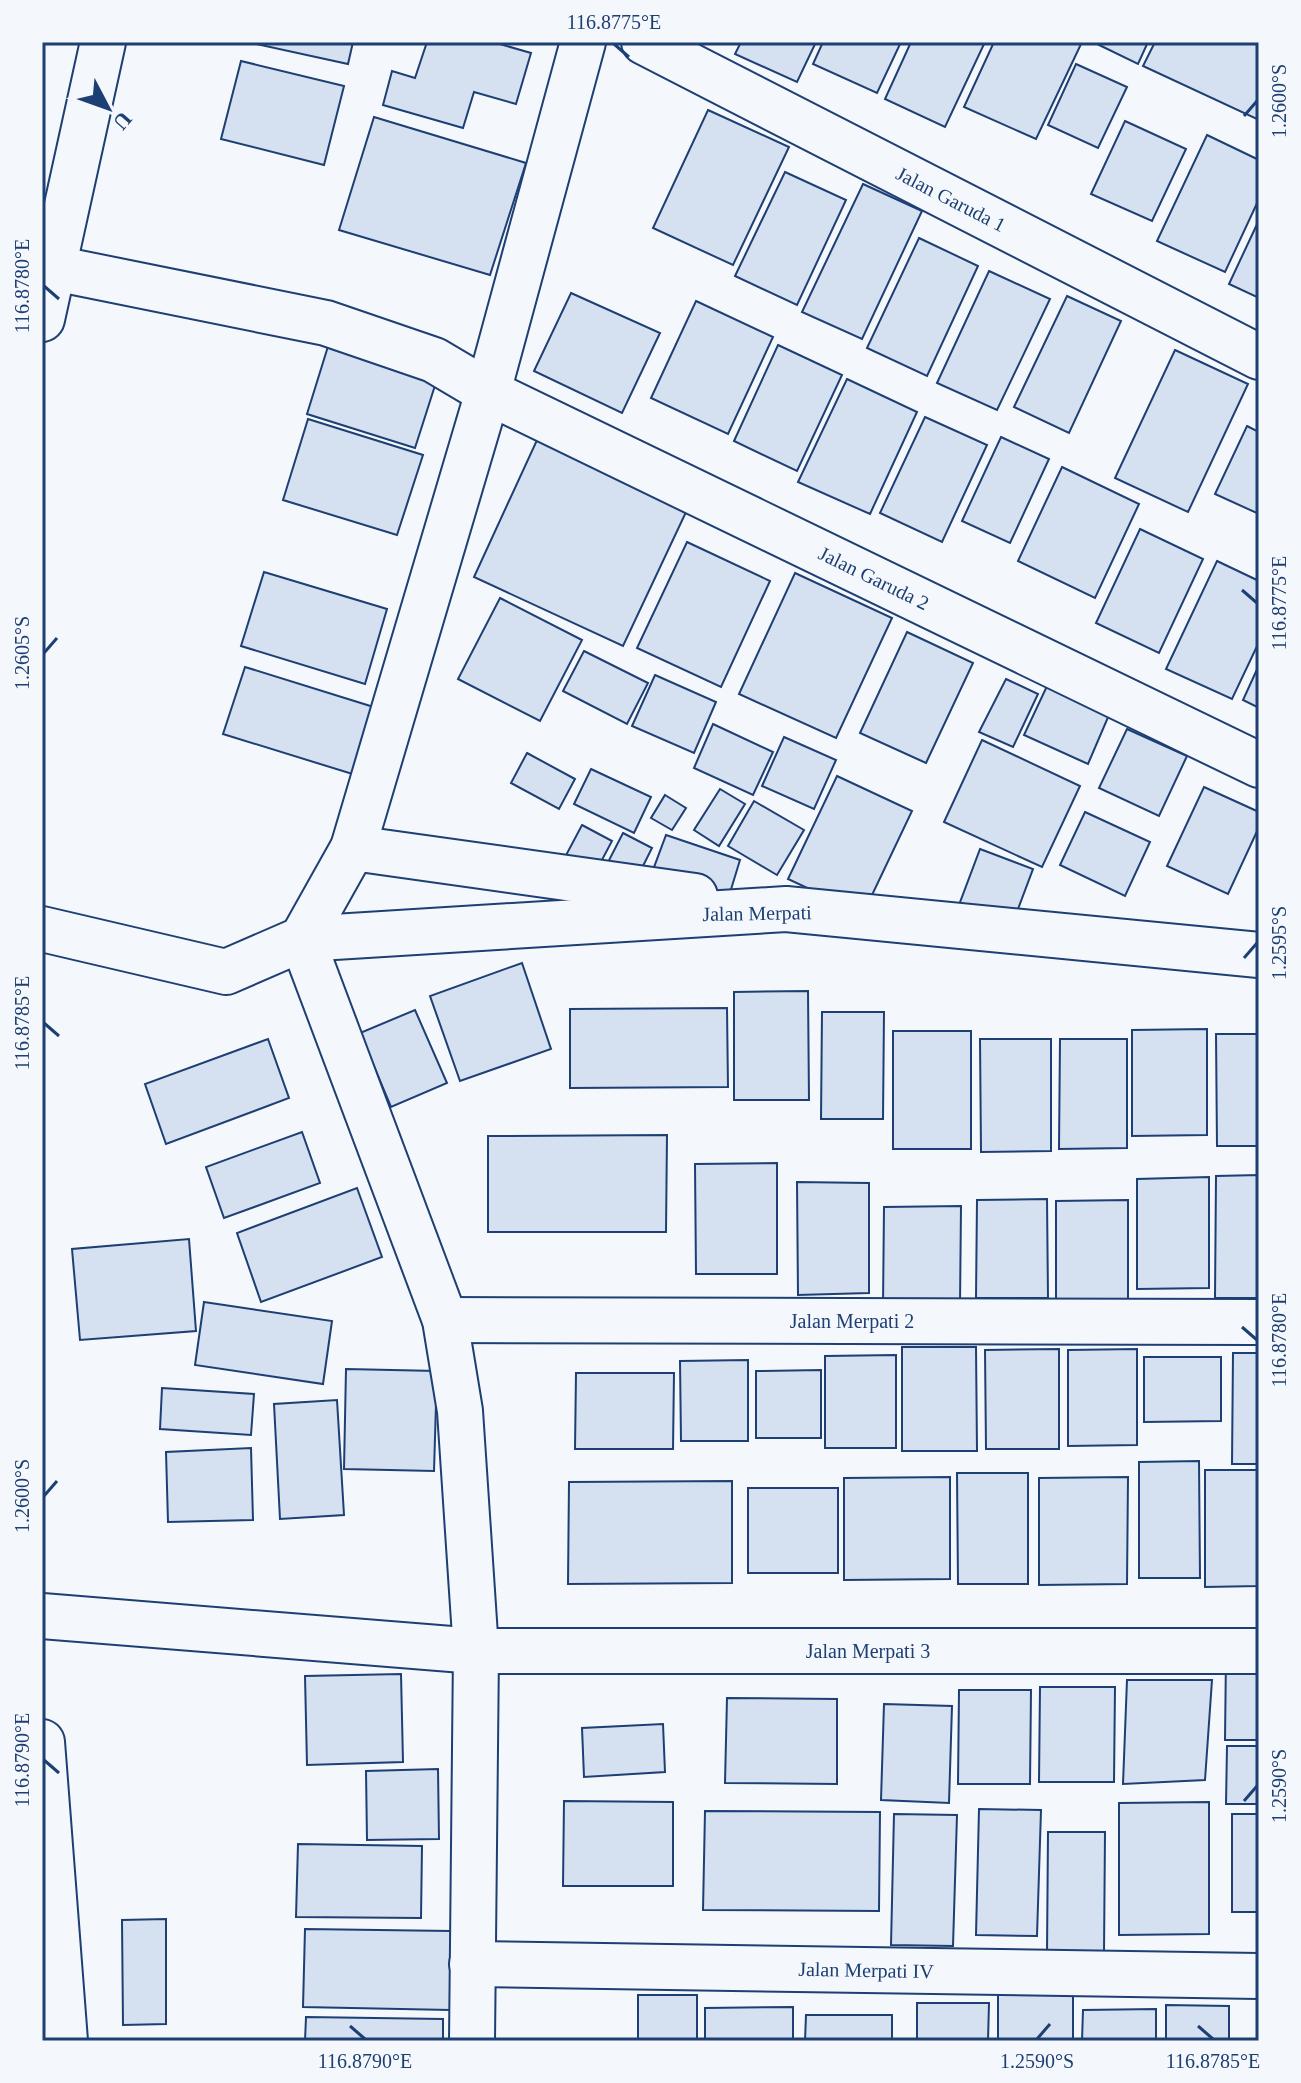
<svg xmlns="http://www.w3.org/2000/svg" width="1301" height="2083" font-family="'Times New Roman',serif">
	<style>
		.building { fill: #d5e0f0; stroke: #1d3f73; stroke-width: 2 }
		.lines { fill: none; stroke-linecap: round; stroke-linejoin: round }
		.minor-casing { stroke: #1d3f73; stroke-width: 48 }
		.minor { stroke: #f4f7fb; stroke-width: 44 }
		.ticks { fill: none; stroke: #1d3f73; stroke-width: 3 }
		.labels { text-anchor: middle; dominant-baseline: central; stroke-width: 6; stroke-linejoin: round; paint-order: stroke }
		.street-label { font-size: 20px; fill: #1d3f73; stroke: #f4f7fb }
		.neatline { fill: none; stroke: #1d3f73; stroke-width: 3 }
		.ticks-label { font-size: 20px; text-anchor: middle; fill: #1d3f73 }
	</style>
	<rect width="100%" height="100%" fill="#f4f7fb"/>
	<!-- building -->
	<g class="building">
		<path d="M247,42H353L348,64Z"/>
		<path d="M427,42H493L531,53L516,104L474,92L463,128L383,105L392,71L415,78Z"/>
		<path d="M741,42H816L797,82L735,54Z"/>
		<path d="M823,42H901L877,93L813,64Z"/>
		<path d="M911,42H985L945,127L885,99Z"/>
		<path d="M994,42H1082L1036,139L964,107Z"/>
		<path d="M1093,42H1148L1138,64Z"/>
		<path d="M1155,42H1259V120L1143,66Z"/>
		<path d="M241,61L344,86L324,165L221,139Z"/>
		<path d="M1076,64L1127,87L1098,148L1048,125Z"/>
		<path d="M708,110L789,147L733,265L653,228Z"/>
		<path d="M374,117L526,163L490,275L339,230Z"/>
		<path d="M1125,121L1186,149L1152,221L1091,194Z"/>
		<path d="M1207,135L1259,160V199L1225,272L1157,241Z"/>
		<path d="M785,172L846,200L797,305L735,276Z"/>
		<path d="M863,184L922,211L862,339L802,312Z"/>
		<path d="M1259,220V298L1229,284Z"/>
		<path d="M919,238L978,266L927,376L867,348Z"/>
		<path d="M989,271L1050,299L997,410L937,383Z"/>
		<path d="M571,293L660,333L622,413L534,371Z"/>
		<path d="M1067,296L1121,321L1069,433L1014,407Z"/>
		<path d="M696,301L773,337L728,434L651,398Z"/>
		<path d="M330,340L439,373L415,448L307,414Z"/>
		<path d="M778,345L842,375L797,471L734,441Z"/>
		<path d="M1175,350L1248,384L1188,512L1115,478Z"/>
		<path d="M847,379L917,412L870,514L798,482Z"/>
		<path d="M925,417L987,445L942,542L880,513Z"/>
		<path d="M308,419L423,455L397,535L283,500Z"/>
		<path d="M1247,426L1259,432V514L1215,494Z"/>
		<path d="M1001,437L1049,459L1010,543L962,521Z"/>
		<path d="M537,440L687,510L623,646L474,577Z"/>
		<path d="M1062,467L1139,504L1095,598L1018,561Z"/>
		<path d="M1140,529L1203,559L1159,653L1096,623Z"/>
		<path d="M687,542L770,581L721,687L637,648Z"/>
		<path d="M1217,561L1259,581V642L1232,699L1166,669Z"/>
		<path d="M264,572L387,609L365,684L241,646Z"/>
		<path d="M795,573L892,618L836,738L739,694Z"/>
		<path d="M500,598L582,640L540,721L458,679Z"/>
		<path d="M907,632L973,663L926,763L860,733Z"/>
		<path d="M584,651L648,683L627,724L563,691Z"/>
		<path d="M1259,665V708L1243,700Z"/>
		<path d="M245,667L380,709L359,776L223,734Z"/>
		<path d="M655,675L716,702L694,753L632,726Z"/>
		<path d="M1006,679L1038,694L1013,747L979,732Z"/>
		<path d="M1047,686L1109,715L1088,764L1024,735Z"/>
		<path d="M713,724L773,752L753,795L694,768Z"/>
		<path d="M1127,729L1187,756L1159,816L1099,788Z"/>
		<path d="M784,737L836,760L814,809L762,786Z"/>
		<path d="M982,740L1080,786L1042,867L944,822Z"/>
		<path d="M527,753L575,779L559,809L511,783Z"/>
		<path d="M591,769L651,797L634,833L574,804Z"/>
		<path d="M837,776L912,811L863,914L788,879Z"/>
		<path d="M1204,787L1259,812V827L1228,894L1167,866Z"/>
		<path d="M720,789L745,804L719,846L694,830Z"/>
		<path d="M665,795L686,808L672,830L651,818Z"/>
		<path d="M754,801L804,830L777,875L728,846Z"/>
		<path d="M1085,812L1150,842L1125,896L1060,865Z"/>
		<path d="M582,825L612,841L594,875L564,859Z"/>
		<path d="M623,833L652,848L635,882L605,868Z"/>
		<path d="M666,835L740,860L729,896L653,870Z"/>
		<path d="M980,849L1033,869L1012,925L959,905Z"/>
		<path d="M522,963L551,1049L460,1081L430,996Z"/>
		<path d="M808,991L809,1100H734V992Z"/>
		<path d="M727,1008L728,1087L570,1088V1009Z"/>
		<path d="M415,1010L447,1083L391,1107L360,1033Z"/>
		<path d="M822,1012H884L883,1119H821Z"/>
		<path d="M1207,1029V1135L1132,1136V1030Z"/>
		<rect x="893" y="1031" width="78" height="118"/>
		<path d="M1216,1034H1259V1146H1217Z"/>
		<path d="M268,1039L289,1098L166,1144L145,1084Z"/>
		<path d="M980,1039H1051V1151L981,1152Z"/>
		<path d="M1060,1039H1127V1148L1059,1149Z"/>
		<path d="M302,1132L320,1183L224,1218L206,1167Z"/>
		<path d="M667,1135L666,1232H488V1136Z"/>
		<path d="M777,1163V1274H696L695,1164Z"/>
		<path d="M1259,1175V1298H1215L1216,1176Z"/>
		<path d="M1209,1177V1288L1137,1289V1179Z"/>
		<path d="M797,1182L869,1183V1293L798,1295Z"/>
		<path d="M357,1188L382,1257L261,1302L237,1233Z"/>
		<path d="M1047,1199L1048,1298H976L977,1200Z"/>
		<path d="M1128,1200V1304H1056V1201Z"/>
		<path d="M961,1206L960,1305L883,1306L884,1207Z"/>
		<path d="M189,1239L196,1331L80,1340L72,1249Z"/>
		<path d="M204,1302L332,1321L323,1384L195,1365Z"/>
		<path d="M902,1347H976L977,1451H902Z"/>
		<path d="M1059,1349V1449H986L985,1350Z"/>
		<path d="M1137,1349V1445L1068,1446V1350Z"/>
		<path d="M1233,1353H1259V1464H1232Z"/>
		<path d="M896,1355V1448H825V1356Z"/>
		<path d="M1144,1357H1221V1421L1144,1422Z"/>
		<path d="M748,1360V1441H681L680,1361Z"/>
		<path d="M346,1369L437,1371L434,1471L344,1469Z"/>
		<path d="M821,1370V1438H756V1371Z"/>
		<path d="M576,1373H674L673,1449H575Z"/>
		<path d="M162,1388L254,1394L251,1435L160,1429Z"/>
		<path d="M337,1400L344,1515L280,1519L274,1404Z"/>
		<path d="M251,1448L253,1520L168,1522L166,1452Z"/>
		<path d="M1199,1461L1200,1578H1139V1462Z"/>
		<path d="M1205,1470H1259V1586L1205,1587Z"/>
		<path d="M957,1473H1028V1584H958Z"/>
		<path d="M950,1477V1579L844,1580V1478Z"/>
		<path d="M1128,1477L1127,1584L1039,1585V1478Z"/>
		<path d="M732,1481V1583L568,1584L569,1482Z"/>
		<rect x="748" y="1488" width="90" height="85"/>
		<path d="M1226,1655H1259V1740H1225Z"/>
		<path d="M401,1674L403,1762L307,1765L305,1676Z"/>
		<path d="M1127,1680H1212L1205,1780L1123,1784Z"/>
		<path d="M1040,1687H1115L1114,1782H1039Z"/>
		<path d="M959,1690H1031L1030,1784H958Z"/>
		<path d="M727,1698L837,1699V1784L725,1783Z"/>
		<path d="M884,1704L952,1706L949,1803L881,1800Z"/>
		<path d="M663,1724L665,1772L584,1777L582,1728Z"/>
		<path d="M1227,1746H1259V1804H1226Z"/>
		<path d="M438,1769L439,1839L367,1840L366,1771Z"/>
		<path d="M564,1801L673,1802V1886H563Z"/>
		<path d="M1209,1802V1934L1119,1935V1803Z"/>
		<path d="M979,1809L1041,1810L1037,1936L976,1935Z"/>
		<path d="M705,1811L880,1812L879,1911L703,1910Z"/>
		<path d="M894,1814L957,1815L953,1946L891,1945Z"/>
		<rect x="1232" y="1814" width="27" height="98"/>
		<path d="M1048,1832H1105L1104,1953H1047Z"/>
		<path d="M298,1844L422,1846L421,1918L296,1917Z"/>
		<path d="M166,1919V2024L123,2025L122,1920Z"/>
		<path d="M305,1929L451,1931L450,2010L303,2007Z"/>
		<rect x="998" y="1992" width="75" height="49"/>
		<rect x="638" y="1995" width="59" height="46"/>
		<path d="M917,2003H989L988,2041H917Z"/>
		<path d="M1166,2005L1229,2006V2041H1166Z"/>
		<path d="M793,2007V2041H705V2008Z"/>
		<path d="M1156,2009V2041H1082L1083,2010Z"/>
		<path d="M806,2015H892V2041H805Z"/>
		<path d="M306,2017L443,2019V2041H305Z"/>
	</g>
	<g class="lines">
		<defs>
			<g id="minor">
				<path d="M644,42L1259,357"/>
				<path d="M54,268L326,323L434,360L488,392L1259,765"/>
				<path d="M42,319L103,42"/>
				<path d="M353,848L695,896"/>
				<path d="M42,929L226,972L302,939L353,848L488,392L583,42"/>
				<path d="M302,939L445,1320L460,1411L476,1651L472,2041"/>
				<path d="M302,939L786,909L1259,955"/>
				<path d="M445,1320L1259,1322"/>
				<path d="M42,1616L476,1651H1259"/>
				<path d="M42,1742L65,2041"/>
				<path d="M472,1964L1259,1976"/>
			</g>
		</defs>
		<!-- minor casing -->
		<use href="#minor" class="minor-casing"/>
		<!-- minor -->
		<use href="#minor" class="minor"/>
	</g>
	<!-- ticks -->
	<path class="ticks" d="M614,44L629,57M1244,116L1257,101M44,286L59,299M1242,590L1257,603M44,653L57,638M1244,958L1257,943M44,1023L59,1036M1242,1327L1257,1340M44,1496L57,1481M44,1760L59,1773M1244,1801L1257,1786M350,2026L365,2039M1198,2026L1213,2039M1037,2039L1050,2024"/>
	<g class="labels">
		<!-- street labels -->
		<g class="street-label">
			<text transform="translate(951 199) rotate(27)">Jalan Garuda 1</text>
			<text transform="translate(874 578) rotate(26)">Jalan Garuda 2</text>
			<text transform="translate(757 913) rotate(-1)">Jalan Merpati</text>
			<text x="852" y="1321">Jalan Merpati 2</text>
			<text x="868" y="1651">Jalan Merpati 3</text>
			<text transform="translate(866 1970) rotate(1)">Jalan Merpati IV</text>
		</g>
	</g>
	<!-- border -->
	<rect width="1301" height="2083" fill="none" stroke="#f4f7fb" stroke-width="88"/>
	<!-- north arrow -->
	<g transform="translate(108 108) rotate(131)" stroke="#f4f7fb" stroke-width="6" paint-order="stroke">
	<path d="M0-6L14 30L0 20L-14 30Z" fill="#1d3f73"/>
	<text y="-12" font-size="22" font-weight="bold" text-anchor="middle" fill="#1d3f73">U</text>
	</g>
	<rect x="44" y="44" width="1213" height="1995" class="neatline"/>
	<g class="ticks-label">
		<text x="614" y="29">116.8775°E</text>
		<text transform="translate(1279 101) rotate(-90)" y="7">1.2600°S</text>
		<text transform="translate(22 286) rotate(-90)" y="7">116.8780°E</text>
		<text transform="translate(1279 603) rotate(-90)" y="7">116.8775°E</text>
		<text transform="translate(22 653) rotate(-90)" y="7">1.2605°S</text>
		<text transform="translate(1279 943) rotate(-90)" y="7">1.2595°S</text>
		<text transform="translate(22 1023) rotate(-90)" y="7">116.8785°E</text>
		<text transform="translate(1279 1340) rotate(-90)" y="7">116.8780°E</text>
		<text transform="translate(22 1496) rotate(-90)" y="7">1.2600°S</text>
		<text transform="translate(22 1760) rotate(-90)" y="7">116.8790°E</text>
		<text transform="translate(1279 1786) rotate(-90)" y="7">1.2590°S</text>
		<text x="365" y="2068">116.8790°E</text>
		<text x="1037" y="2068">1.2590°S</text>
		<text x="1213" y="2068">116.8785°E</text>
	</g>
</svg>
